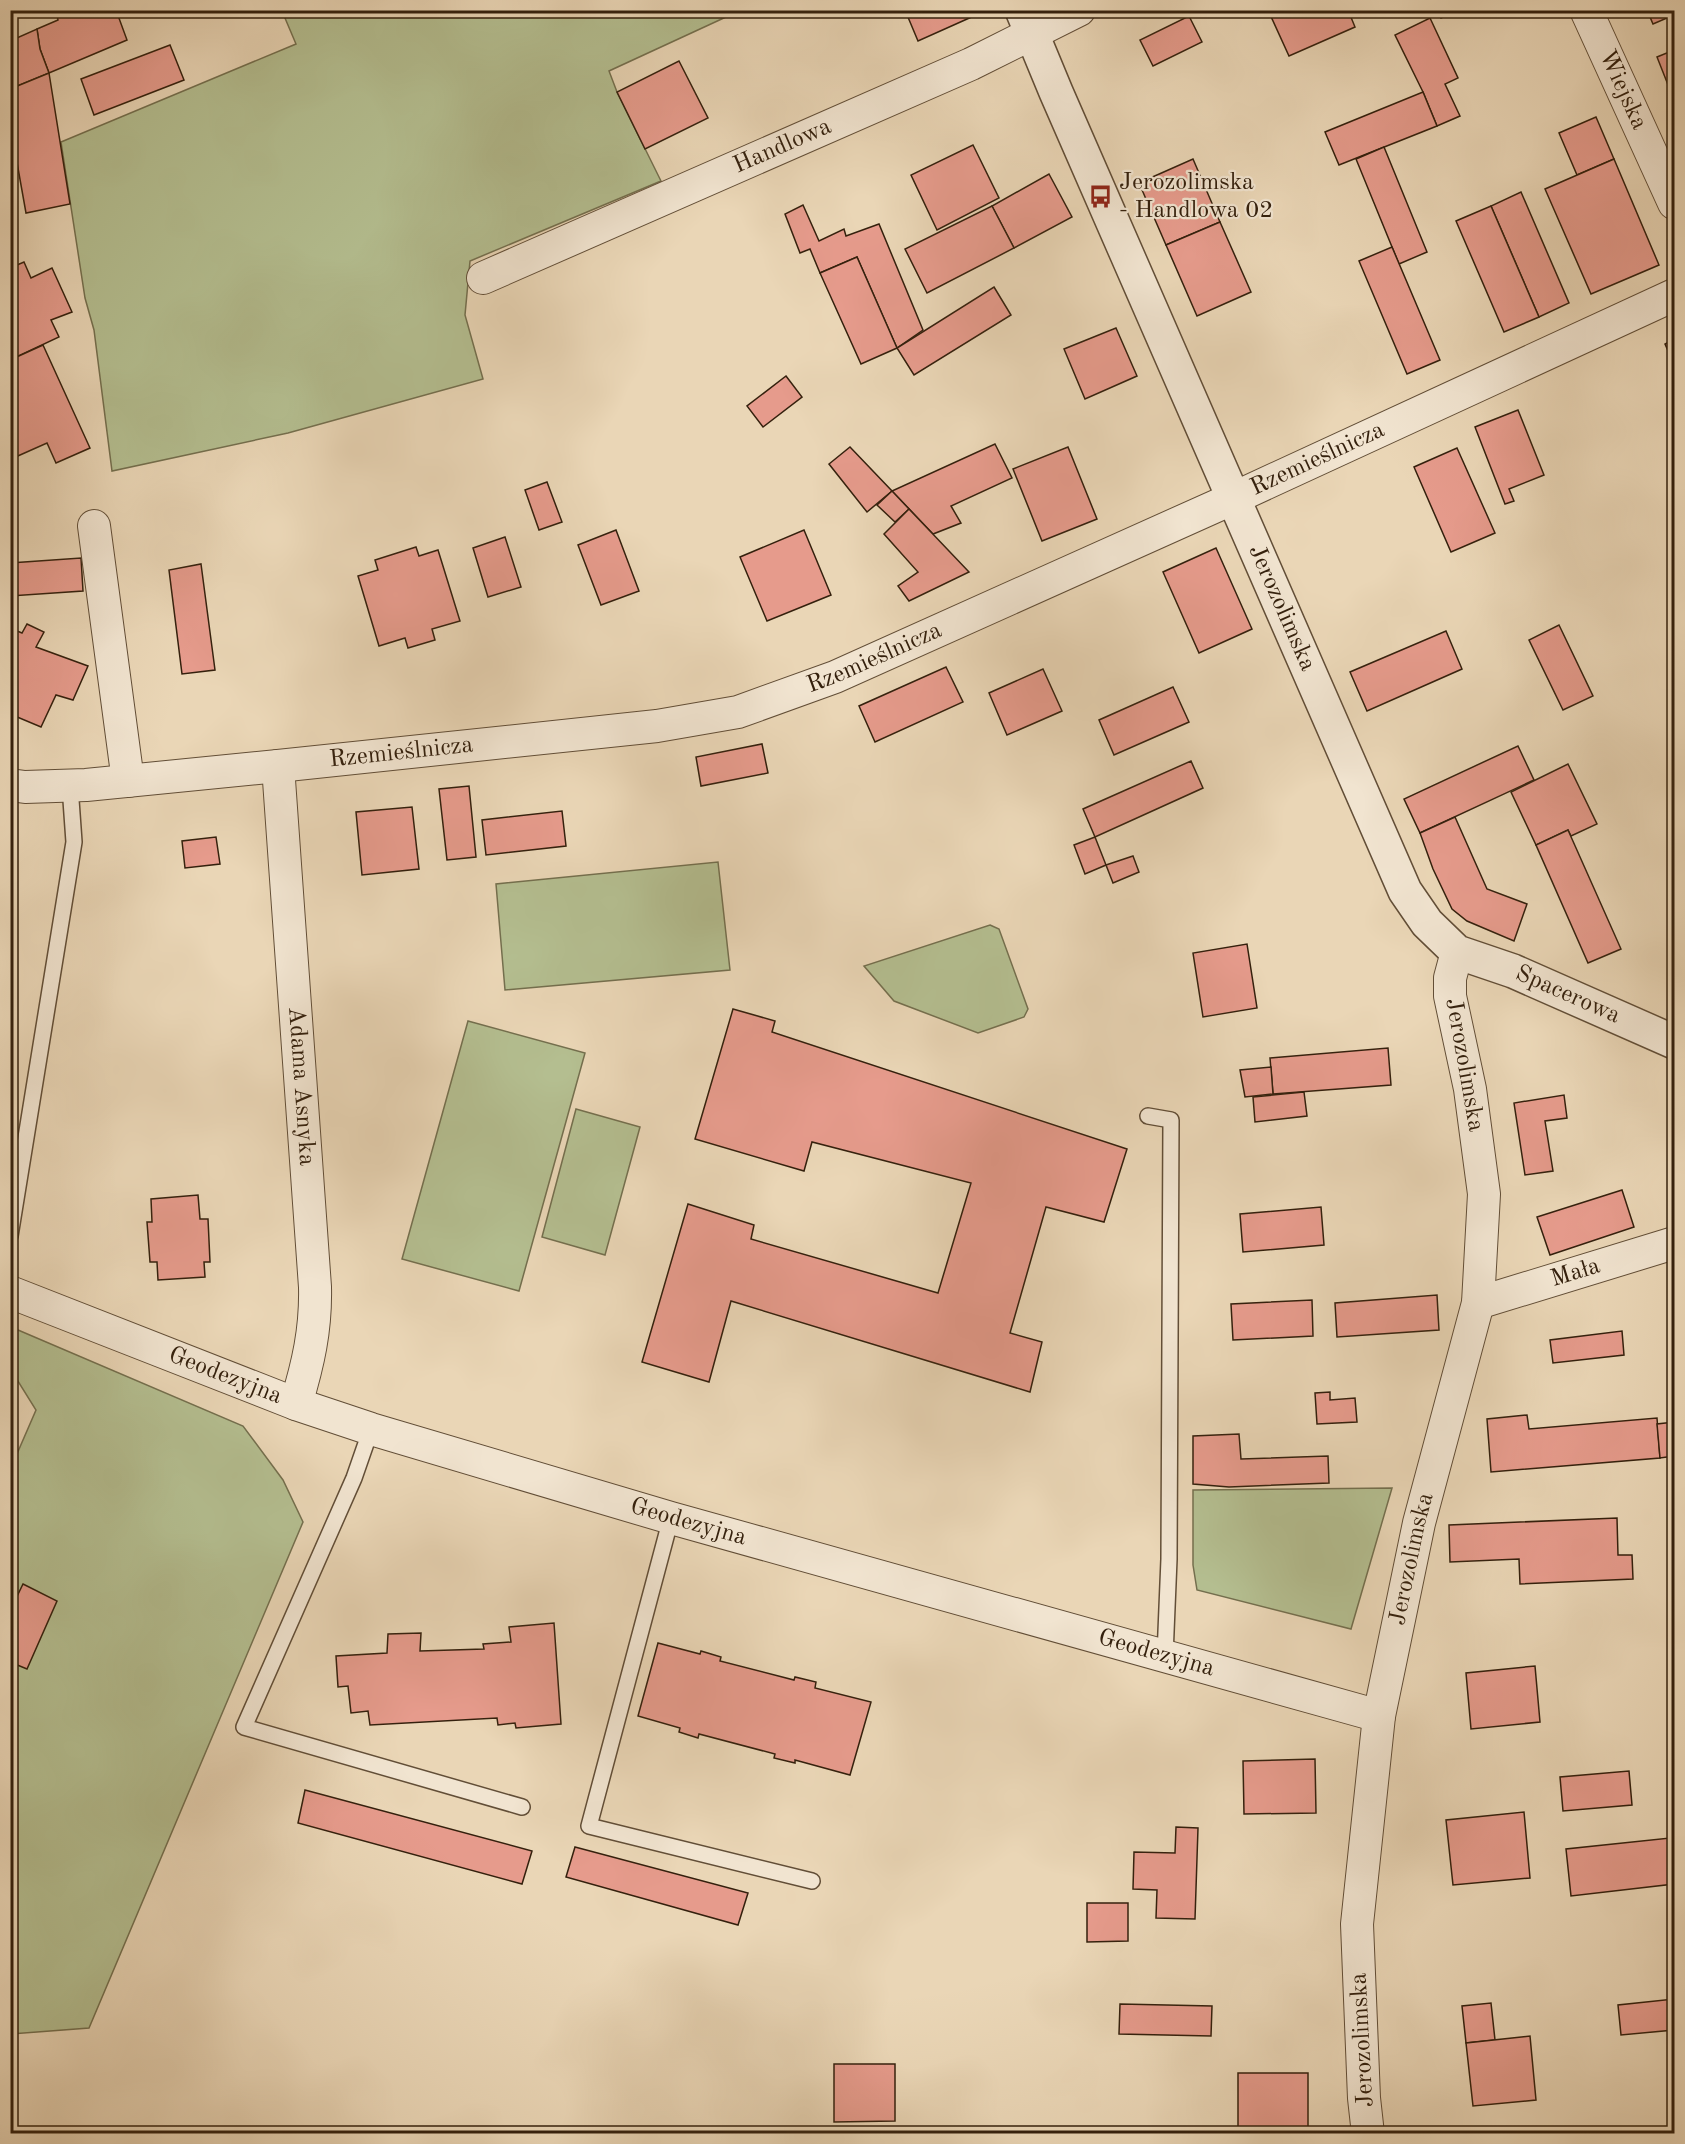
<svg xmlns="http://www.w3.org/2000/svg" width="1685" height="2144" font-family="'Old Standard TT',serif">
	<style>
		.green { fill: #b4be90; stroke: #746f4e; stroke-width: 1.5 }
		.building { fill: #e69b8c; stroke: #34200d; stroke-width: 1.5 }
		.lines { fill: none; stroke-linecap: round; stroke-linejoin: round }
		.service-casing { stroke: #624e37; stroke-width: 18 }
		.minor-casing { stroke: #624e37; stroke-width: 34 }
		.tertiary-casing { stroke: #624e37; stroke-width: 36 }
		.service { stroke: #f1e4d0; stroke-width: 15 }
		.minor { stroke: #f1e4d0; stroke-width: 32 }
		.tertiary { stroke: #f1e4d0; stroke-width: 33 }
		.labels { text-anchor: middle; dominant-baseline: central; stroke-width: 4.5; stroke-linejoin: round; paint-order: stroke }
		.street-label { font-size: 24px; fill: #34200d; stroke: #f1e4d0 }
		.poi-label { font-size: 24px; fill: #34200d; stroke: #f1e4d0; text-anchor: start }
	</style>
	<rect width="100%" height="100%" fill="#ead6b6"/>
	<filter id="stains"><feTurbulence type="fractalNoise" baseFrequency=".00333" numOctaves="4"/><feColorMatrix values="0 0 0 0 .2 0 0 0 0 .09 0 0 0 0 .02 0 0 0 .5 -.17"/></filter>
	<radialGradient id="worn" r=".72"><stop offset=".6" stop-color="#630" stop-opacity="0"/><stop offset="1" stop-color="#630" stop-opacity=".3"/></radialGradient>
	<!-- green -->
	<g class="green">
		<path d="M282,11H739L609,71L617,92L661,181L470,261L465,315L483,379L288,433L112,471L94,330L85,298L61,142L296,44Z"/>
		<path d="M718,862L730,970L505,990L496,884Z"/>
		<path d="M990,925L999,929L1028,1009L1024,1017L978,1033L894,1001L864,966Z"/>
		<path d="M468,1021L585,1053L519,1291L402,1259Z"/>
		<path d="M576,1109L640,1127L605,1255L542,1237Z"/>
		<path d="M11,1327L243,1426L283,1480L303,1522L89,2028L11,2034L10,1470L36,1410L11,1370Z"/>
		<path d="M1392,1488L1351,1629L1197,1590L1193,1565V1490Z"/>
	</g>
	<!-- building -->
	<g class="building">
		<path d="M56,10H116L127,40L49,73L40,49L37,29L58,20Z"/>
		<path d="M905,10H974L976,15L918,41Z"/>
		<path d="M1268,10H1348L1355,27L1289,56Z"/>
		<path d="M1437,10H1459L1441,18Z"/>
		<path d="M1647,10H1674V15L1653,24Z"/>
		<path d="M1189,16L1202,42L1153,66L1140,40Z"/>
		<path d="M1430,18L1458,78L1445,84L1460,116L1437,126L1423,92L1395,35Z"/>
		<path d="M37,29L40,49L49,73L10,89V41Z"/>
		<path d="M170,45L184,80L94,115L81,79Z"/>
		<path d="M1674,50V100L1657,57Z"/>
		<path d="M679,61L708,118L645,149L617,92Z"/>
		<path d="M49,73L70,204L26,213L13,140L10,138V89Z"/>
		<path d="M1423,92L1437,126L1339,165L1325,132Z"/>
		<path d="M1596,117L1614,159L1577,175L1559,133Z"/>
		<path d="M973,145L999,198L937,230L911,175Z"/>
		<path d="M1384,147L1427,252L1399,264L1356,159Z"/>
		<path d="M1193,159L1220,222L1166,245L1139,183Z"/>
		<path d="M1614,159L1659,265L1591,294L1545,189Z"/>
		<path d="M1049,174L1072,217L1014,248L992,206Z"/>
		<path d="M1521,192L1569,303L1539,317L1491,206Z"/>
		<path d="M803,205L819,241L844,229L846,236L879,224L923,330L897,348L857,257L820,273L810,249L800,253L785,214Z"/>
		<path d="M992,206L1014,248L927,293L905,249Z"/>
		<path d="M1491,206L1539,317L1504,332L1456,221Z"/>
		<path d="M1220,222L1251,292L1197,316L1166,245Z"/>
		<path d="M1392,247L1440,360L1407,374L1359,261Z"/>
		<path d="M857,257L897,348L861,364L820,273Z"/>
		<path d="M24,262L31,278L52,268L72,312L51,320L59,337L10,360V268Z"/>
		<path d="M994,287L1011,315L914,375L897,348Z"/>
		<path d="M1116,328L1137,376L1085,399L1064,349Z"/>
		<path d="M1674,339V364L1665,344Z"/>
		<path d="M43,345L90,448L56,463L47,443L11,459L10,458V360Z"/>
		<path d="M786,376L802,397L763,427L747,406Z"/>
		<path d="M1518,410L1544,475L1509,489L1514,501L1505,504L1475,427Z"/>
		<path d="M995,444L1012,478L951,506L961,523L933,534L892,491Z"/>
		<path d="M850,447L892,491L867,512L829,464Z"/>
		<path d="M1068,447L1097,519L1042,541L1013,469Z"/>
		<path d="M1457,448L1495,533L1451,552L1414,467Z"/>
		<path d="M547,482L562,522L539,530L525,490Z"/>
		<path d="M892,491L909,509L895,522L877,505Z"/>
		<path d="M909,509L969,572L909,601L898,586L918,572L884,534Z"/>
		<path d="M616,530L639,591L601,605L578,545Z"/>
		<path d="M804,530L831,595L767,621L740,557Z"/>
		<path d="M505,537L521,587L488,597L473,548Z"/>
		<path d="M416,547L419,556L438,550L460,621L432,629L435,640L408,648L405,638L379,646L358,576L378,570L375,560Z"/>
		<path d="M1216,548L1252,629L1199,653L1163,572Z"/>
		<path d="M81,558L83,591L10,596V563Z"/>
		<path d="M201,564L215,670L182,674L169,570Z"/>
		<path d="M27,624L44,632L36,647L88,666L73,700L56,695L41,727L10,714V628L22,633Z"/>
		<path d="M1559,625L1593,696L1563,710L1529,640Z"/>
		<path d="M1446,631L1462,669L1367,711L1350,672Z"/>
		<path d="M946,667L963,702L875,742L859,706Z"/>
		<path d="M1043,669L1062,711L1007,735L989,693Z"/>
		<path d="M1173,687L1189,722L1114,755L1099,720Z"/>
		<path d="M762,744L768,773L701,786L696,757Z"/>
		<path d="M1518,746L1534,780L1420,833L1404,799Z"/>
		<path d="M1191,761L1203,788L1095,837L1083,809Z"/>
		<path d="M1568,764L1597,824L1571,836L1568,830L1536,845L1511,792Z"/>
		<path d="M469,786L476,857L447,860L439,789Z"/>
		<path d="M412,807L419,869L362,875L356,812Z"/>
		<path d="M562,811L566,846L486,855L482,820Z"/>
		<path d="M1455,817L1487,889L1527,904L1514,941L1467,921L1452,909L1433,869L1420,833Z"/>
		<path d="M1568,830L1621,949L1588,963L1536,845Z"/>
		<path d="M216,837L220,864L185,868L182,841Z"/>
		<path d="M1095,837L1106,865L1085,874L1074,845Z"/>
		<path d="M1133,856L1139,872L1113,883L1106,865Z"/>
		<path d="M1247,944L1257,1008L1203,1017L1193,953Z"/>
		<path d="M733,1009L775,1021L772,1032L1127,1149L1104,1222L1046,1207L1010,1333L1042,1342L1030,1392L731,1301L709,1382L642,1362L688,1204L754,1225L751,1239L938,1293L971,1183L812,1142L804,1171L695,1139Z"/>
		<path d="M1388,1048L1391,1085L1273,1094L1270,1058Z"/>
		<path d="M1271,1067L1273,1094L1245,1097L1240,1070Z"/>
		<path d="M1304,1092L1307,1116L1255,1122L1253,1097Z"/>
		<path d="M1564,1095L1567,1118L1545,1121L1553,1171L1525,1175L1514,1103Z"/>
		<path d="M1622,1190L1634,1227L1550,1255L1537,1217Z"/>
		<path d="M198,1195L200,1219H208L210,1262H204L205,1277L158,1280L157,1262H150L147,1222H152L151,1199Z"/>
		<path d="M1321,1207L1324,1245L1243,1252L1240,1214Z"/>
		<path d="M1437,1295L1439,1330L1337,1337L1335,1303Z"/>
		<path d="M1312,1300L1313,1336L1233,1340L1231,1304Z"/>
		<path d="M1622,1331L1624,1355L1553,1363L1550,1340Z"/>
		<path d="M1330,1392V1400L1355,1398L1357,1422L1317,1424L1315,1393Z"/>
		<path d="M1527,1415L1529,1429L1657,1418L1660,1458L1491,1472L1487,1419Z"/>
		<path d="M1674,1422V1456L1660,1458L1657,1424Z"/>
		<path d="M1239,1434L1241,1459L1328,1456L1329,1483L1229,1487L1193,1484V1436Z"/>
		<path d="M1617,1518L1618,1555H1632L1633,1579L1520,1584L1519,1559L1450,1562L1449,1525Z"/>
		<path d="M23,1584L57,1601L27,1669L10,1662V1611Z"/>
		<path d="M554,1623L561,1724L516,1728L515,1723L498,1725L497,1718L370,1725L368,1711L351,1713L348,1686L338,1687L336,1656L387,1653L388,1634L421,1633L420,1651L484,1649L483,1644L511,1642L509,1627Z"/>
		<path d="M658,1643L700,1654L701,1651L721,1657L720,1661L794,1680L795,1677L816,1682L815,1688L871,1702L850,1775L795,1760V1763L774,1758L775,1754L699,1734L698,1738L679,1732L680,1728L638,1716Z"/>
		<path d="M1535,1666L1540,1722L1471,1729L1466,1673Z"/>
		<path d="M1315,1759L1316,1813L1244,1814L1243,1761Z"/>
		<path d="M1629,1771L1632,1805L1563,1811L1560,1777Z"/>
		<path d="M305,1790L532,1851L522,1884L298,1823Z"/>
		<path d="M1524,1812L1530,1878L1453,1885L1446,1820Z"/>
		<path d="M1176,1827L1198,1828L1195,1919L1156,1918L1157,1890L1133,1889L1134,1852L1175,1853Z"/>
		<path d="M1670,1838L1674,1884L1571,1896L1566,1849Z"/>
		<path d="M575,1847L748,1893L738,1925L566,1877Z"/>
		<path d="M1087,1903H1128V1941L1087,1942Z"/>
		<path d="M1674,1999V2030L1621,2035L1618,2005Z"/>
		<path d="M1491,2003L1495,2040L1466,2043L1462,2006Z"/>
		<path d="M1120,2004L1212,2006L1211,2036L1119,2034Z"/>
		<path d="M1530,2036L1536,2100L1473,2106L1466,2043Z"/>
		<path d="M834,2064H895V2121L834,2122Z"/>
		<rect x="1238" y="2073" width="70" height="61"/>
	</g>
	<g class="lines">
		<defs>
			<g id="service">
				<path d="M1148,1116L1171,1120L1169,1559L1165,1656"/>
				<path d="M10,1236L74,842L70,786"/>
				<path d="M371,1429L354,1478L244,1727L522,1807"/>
				<path d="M671,1518L589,1826L812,1881"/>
			</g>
			<g id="minor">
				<path id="s1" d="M1586,10L1674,203"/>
				<path id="s2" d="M483,278L971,64L1079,10"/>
				<path d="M94,526L128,781"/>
				<path id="s3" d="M278,766L315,1287C316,1330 308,1364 296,1404"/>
				<path id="s4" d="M10,785L25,787L86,785L278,766L657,726L738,712L835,677L1234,498L1674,295"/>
				<path id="s5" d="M10,1292L296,1404L371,1429L671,1518L1379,1716"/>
				<path id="s6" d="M1478,1303L1674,1243"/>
				<path id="s7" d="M1368,2134L1364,2098L1357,1924L1379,1716L1419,1523L1478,1303L1484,1194L1470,1089L1450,996V978L1457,952"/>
			</g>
			<g id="tertiary">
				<path id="s8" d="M1022,10L1056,92L1405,891L1427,923L1457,952L1513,971L1674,1042"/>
			</g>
		</defs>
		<!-- service casing -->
		<use href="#service" class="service-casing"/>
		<!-- minor casing -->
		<use href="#minor" class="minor-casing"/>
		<!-- tertiary casing -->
		<use href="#tertiary" class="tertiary-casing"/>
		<!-- service -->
		<use href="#service" class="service"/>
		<!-- minor -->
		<use href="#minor" class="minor"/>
		<!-- tertiary -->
		<use href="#tertiary" class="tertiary"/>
	</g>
	<!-- icons -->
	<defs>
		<symbol id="bus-bare" viewBox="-9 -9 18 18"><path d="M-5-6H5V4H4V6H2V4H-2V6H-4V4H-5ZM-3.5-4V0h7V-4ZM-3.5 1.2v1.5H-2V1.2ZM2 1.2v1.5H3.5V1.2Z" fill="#8f2418" stroke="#f1e4d0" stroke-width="2.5" paint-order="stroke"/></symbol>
	</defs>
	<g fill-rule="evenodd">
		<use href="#bus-bare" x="1084" y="180" width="33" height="33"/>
	</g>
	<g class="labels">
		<!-- street labels -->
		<g class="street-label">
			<text stroke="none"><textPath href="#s1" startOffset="88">Wiejska</textPath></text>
			<text stroke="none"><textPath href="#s2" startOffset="327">Handlowa</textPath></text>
			<text stroke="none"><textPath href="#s4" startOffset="1365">Rzemieślnicza</textPath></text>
			<text stroke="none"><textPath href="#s8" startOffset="652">Jerozolimska</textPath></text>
			<text stroke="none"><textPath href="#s4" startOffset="879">Rzemieślnicza</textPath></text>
			<text stroke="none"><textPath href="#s4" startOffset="393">Rzemieślnicza</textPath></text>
			<text stroke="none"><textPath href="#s8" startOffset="1160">Spacerowa</textPath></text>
			<text transform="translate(1464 1065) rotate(80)">Jerozolimska</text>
			<text stroke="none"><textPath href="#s3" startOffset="321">Adama Asnyka</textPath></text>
			<text stroke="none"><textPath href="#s6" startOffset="102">Mała</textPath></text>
			<text stroke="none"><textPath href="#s5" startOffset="231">Geodezyjna</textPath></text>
			<text stroke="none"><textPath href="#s5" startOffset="717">Geodezyjna</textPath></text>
			<text stroke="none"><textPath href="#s7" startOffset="580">Jerozolimska</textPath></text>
			<text stroke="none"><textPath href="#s5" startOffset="1203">Geodezyjna</textPath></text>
			<text transform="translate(1363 2040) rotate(-93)">Jerozolimska</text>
		</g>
		<!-- poi labels -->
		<g class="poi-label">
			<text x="1119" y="183">Jerozolimska<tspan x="1119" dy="28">- Handlowa 02</tspan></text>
		</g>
	</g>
	<!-- margin -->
	<rect width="1685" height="2144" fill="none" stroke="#ead6b6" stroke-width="36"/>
	<rect x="12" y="12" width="1661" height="2120" fill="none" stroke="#34200d" stroke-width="3"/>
	<rect x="18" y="18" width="1649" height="2108" fill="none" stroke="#34200d" stroke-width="1.5"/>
	<rect width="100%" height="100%" filter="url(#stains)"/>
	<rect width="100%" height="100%" fill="url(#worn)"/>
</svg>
